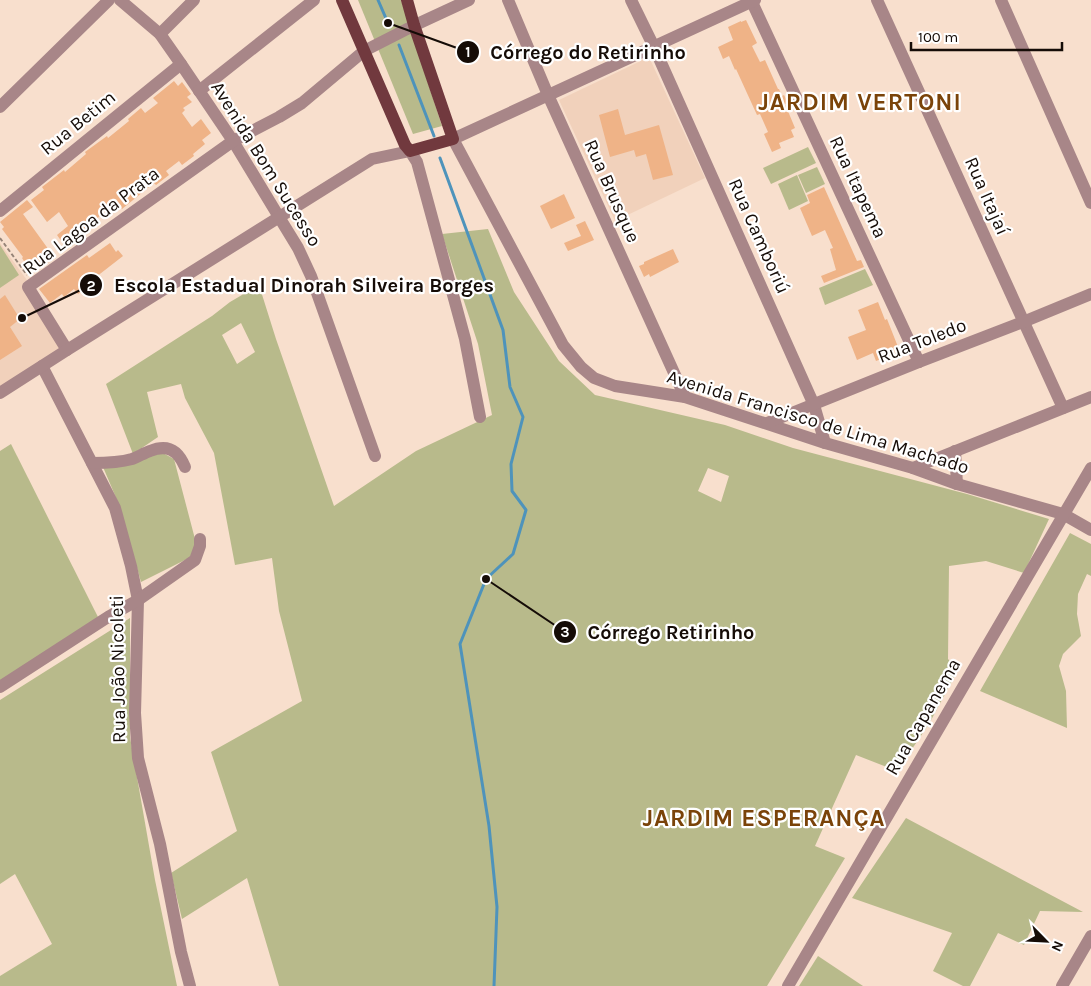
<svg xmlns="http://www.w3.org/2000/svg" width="1091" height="986" font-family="Karla,sans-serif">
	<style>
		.built { fill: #f1d1bb }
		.green { fill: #b8ba8b; fill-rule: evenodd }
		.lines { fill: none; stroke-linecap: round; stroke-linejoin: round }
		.stream { stroke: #4e93bb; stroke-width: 3 }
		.building { fill: #efb387 }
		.path { stroke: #968478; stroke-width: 2; stroke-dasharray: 4 2.5; stroke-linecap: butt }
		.minor { stroke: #a88688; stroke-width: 12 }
		.major { stroke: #71393e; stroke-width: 12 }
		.labels { text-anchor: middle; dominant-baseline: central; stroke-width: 4.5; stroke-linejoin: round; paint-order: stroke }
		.street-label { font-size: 19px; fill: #150c07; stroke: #fff }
		.district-label { font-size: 24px; font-weight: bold; letter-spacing: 1px; fill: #7a4309; stroke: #fff }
		.leader { fill: none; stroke: #150c07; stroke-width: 2 }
		.callout-dot { fill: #150c07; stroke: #fff; stroke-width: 2 }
		.mark-label { font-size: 15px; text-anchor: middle; font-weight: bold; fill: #fff }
		.callout-label { font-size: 20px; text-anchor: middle; font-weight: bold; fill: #150c07; stroke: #fff; stroke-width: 4.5; stroke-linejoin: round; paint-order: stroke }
	</style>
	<rect width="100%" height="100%" fill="#f8dfcd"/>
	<!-- built -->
	<g class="built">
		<path d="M649,57L705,178L615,221L559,100Z"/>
		<path d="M0,243L29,283L63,349L0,389Z"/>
	</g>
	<!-- green -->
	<g class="green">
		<path d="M358,0H401L442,126L413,134Z"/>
		<path d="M808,147L816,163L771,184L763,168Z"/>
		<path d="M817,167L825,184L806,193L798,175Z"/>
		<path d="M797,175L808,201L789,210L778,184Z"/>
		<path d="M488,229L514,292L559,361L595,395L725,425L793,448L967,494L1049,519L1024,573L986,561L949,566L948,659L958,670L929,724L897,771L856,755L815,846L845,858L767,986H279L247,878L182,919L171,873L237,831L211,752L302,701L279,611L272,558L235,565L214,453L185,398L181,384L147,392L158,437L133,454L106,384L212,316L230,302L259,285L276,339L334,506L416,451L492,415L478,344L442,234ZM241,323L255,352L237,364L222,335ZM708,468L729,476L721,502L698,491Z"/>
		<path d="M0,245L19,275L0,288Z"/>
		<path d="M865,269L873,285L825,305L819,288Z"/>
		<path d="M11,444L99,619L0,683V451Z"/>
		<path d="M161,452L174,459L195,539V547L191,557L141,582L120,507L103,467Z"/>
		<path d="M1070,533L1091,544V576L1087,574L1078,594L1077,614L1081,636L1063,654L1059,666L1066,691L1067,728L980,691Z"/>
		<path d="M130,618V737L155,880L177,986H0V976L52,944L15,874L0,884V700Z"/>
		<path d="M906,818L1083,912L1040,911L1024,945L998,933L970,986H963L933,971L952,933L852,898Z"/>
		<path d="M818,956L863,986H799Z"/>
	</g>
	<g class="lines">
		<!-- stream -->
		<g class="stream">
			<path d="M378,0L388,23"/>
			<path d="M399,45L434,136"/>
			<path d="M440,158L503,330L510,387L523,417L511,464L512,491L526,510L513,554L486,579L460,644L489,826L497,907L494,986"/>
		</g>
	</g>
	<!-- building -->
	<g class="building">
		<path d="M746,20L757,43L752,46L760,62L765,60L778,89H779L782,96L784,95L788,103L785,104L795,128L791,130L794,137L779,143L781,148L772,152L764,134L768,132L760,114L757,115L736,69L735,70L729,56L723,59L718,47L733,40L728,27L741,21V22Z"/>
		<path d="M174,81L178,86L182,82L191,94L187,97L192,102L183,108L185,110L182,113L192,127L201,119L211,133L202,140L205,144L193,154L194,156L182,165L179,161L166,171L169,175L156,185L154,183L122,209L119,204L109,212L108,209L86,228L88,231L78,240L76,237L64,245L57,235L68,226L59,212L47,222L31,200L44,190L42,187L64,170L65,172L86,154L85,152L107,136L108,138L129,121L128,119L141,108L145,113L158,103L153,98Z"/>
		<path d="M618,109L625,135L659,125L673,175L653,180L646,154L636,157L634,150L610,157L599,115Z"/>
		<path d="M824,187L857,261L861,260L864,267L824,283L821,276L836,270L830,249L833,248L825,230L812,236L800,208L810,203L807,195Z"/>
		<path d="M564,194L575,218L551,229L540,206Z"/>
		<path d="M27,200L33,207L23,214L54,257L43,267L39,262L29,269L22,258L23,257L2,229L4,227L0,222Z"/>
		<path d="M585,221L594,240L568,251L564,243L581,236L576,225Z"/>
		<path d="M110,243L116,252L118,250L123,256L87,284L89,286L78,294L74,289L64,297L62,294L50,303L39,289L87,255L89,258Z"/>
		<path d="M673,249L679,262L650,277L649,274L644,277L639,266L644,264V262Z"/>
		<path d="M5,295L20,319L10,327L22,346L0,360V299Z"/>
		<path d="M878,302L885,320L887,319L900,352L897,356L890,359L889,356L876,361L873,353L857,360L848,337L866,330L858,310Z"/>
	</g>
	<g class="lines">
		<!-- path -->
		<path class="path" d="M0,238L27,275"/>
		<!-- minor -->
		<g class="minor">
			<path d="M120,0L160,34L181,64L233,141L279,217L298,248L311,276L375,456"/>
			<path d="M508,0L548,95L685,397"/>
			<path d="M631,0L654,47L814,405L825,443"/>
			<path d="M751,0L919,362"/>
			<path d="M755,0L453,139L563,345L581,367L594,378L615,386L685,397L825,443L913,468L957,484L1063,514L1091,530"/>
			<path d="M877,0L1063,408"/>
			<path d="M1001,0L1091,203"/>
			<path d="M160,34L194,0"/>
			<path d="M199,91L314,0"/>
			<path d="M0,107L109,0"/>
			<path d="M0,211L181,64"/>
			<path d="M67,350L28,287L233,141L279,117L302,103L364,51L413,26L469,0"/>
			<path d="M42,366L115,508L131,566L138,600L135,713L138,758L160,844L181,952L190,986"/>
			<path d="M0,393L67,350L372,159L410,151L417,162L465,339L480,417"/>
			<path d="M767,423L919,362L1023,322L1091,294"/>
			<path d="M955,451L957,484"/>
			<path d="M92,463C105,463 118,463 132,459C138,457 144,453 150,451C167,444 178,450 185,467"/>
			<path d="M913,468L1091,397"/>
			<path d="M0,687L108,617L138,600L195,560L200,546V539"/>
			<path d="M788,986L1091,468"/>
			<path d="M1062,986L1091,936"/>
		</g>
		<!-- major -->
		<path class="major" d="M342,0L405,145L410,151L453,139L414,25L407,0"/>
	</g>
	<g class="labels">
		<!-- street labels -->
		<g class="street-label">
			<text transform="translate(78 123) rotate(-39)">Rua Betim</text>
			<text transform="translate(266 164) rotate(58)">Avenida Bom Sucesso</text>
			<text transform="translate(858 187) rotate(65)">Rua Itapema</text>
			<text transform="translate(612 191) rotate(66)">Rua Brusque</text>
			<text transform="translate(987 196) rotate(66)">Rua Itajaí</text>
			<text transform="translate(91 221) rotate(-37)">Rua Lagoa da Prata</text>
			<text transform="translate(759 236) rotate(66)">Rua Camboriú</text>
			<text transform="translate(922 341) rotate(-21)">Rua Toledo</text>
			<text transform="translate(818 422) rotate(17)">Avenida Francisco de Lima Machado</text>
			<text transform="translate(118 669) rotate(-91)">Rua João Nicoleti</text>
			<text transform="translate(923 717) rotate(-60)">Rua Capanema</text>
		</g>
		<!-- district labels -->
		<g class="district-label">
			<text x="860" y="102">JARDIM VERTONI</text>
			<text x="764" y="818">JARDIM ESPERANÇA</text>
		</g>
	</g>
	<!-- callouts -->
	<path class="leader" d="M388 23L468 52M22 318L91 285M486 579L565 632"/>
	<g class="callout-dot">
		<circle cx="388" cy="23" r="5"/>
		<circle cx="22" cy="318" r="5"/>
		<circle cx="486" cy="579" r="5"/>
		<circle cx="468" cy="52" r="12"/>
		<circle cx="91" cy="285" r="12"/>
		<circle cx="565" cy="632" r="12"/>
	</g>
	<g class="mark-label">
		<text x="468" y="57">1</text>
		<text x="91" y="291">2</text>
		<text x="565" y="637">3</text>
	</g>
	<g class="callout-label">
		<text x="588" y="59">Córrego do Retirinho</text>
		<text x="304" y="292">Escola Estadual Dinorah Silveira Borges</text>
		<text x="671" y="639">Córrego Retirinho</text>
	</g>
	<!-- north arrow -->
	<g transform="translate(1046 941) rotate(114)" stroke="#ffffff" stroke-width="4" paint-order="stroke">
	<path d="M0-4L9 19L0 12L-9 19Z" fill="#150c07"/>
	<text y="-8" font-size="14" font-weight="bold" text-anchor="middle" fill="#150c07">N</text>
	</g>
	<!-- scale -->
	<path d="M911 42v8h151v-8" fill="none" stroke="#150c07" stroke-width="2.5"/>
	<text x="918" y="42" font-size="15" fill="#150c07" stroke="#ffffff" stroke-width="4" paint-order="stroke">100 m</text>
</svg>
